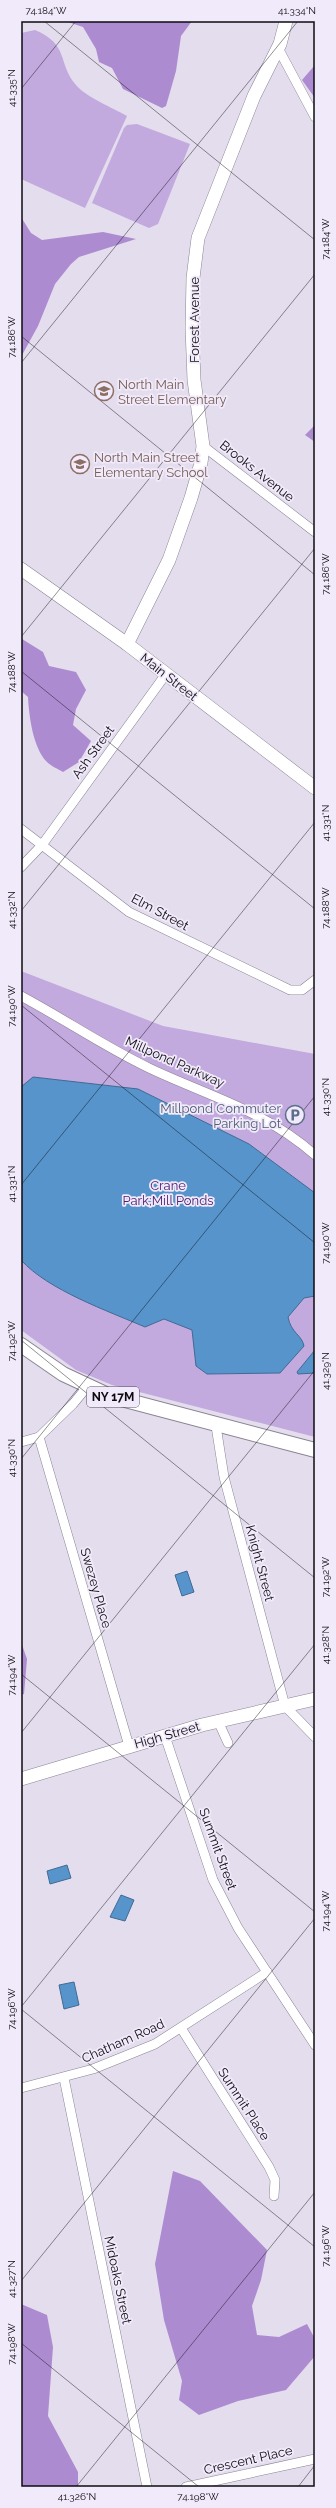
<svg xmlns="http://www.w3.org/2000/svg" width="336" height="2508" font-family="Raleway,sans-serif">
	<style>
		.green { fill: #c2a9de }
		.forest { fill: #ad8bd0 }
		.water { fill: #5694cb; stroke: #406b93 }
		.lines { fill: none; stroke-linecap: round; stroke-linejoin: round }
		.street-casing { stroke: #8b8493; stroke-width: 10 }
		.secondary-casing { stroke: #8b8493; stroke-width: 14 }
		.primary-casing { stroke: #8b8493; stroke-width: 16 }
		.street { stroke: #fff; stroke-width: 9 }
		.secondary { stroke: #fff; stroke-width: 13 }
		.primary { stroke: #fff; stroke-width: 14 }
		.ticks { fill: none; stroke: #0e0b10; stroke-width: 1; stroke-opacity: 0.45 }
		.labels { text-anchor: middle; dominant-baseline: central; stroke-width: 3.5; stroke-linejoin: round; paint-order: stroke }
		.shield { fill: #f1eafa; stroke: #524e56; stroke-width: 1 }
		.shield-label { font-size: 12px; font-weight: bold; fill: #0e0b10 }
		.street-label { font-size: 13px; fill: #0e0b10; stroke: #f1eafa }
		.education-label { font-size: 13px; fill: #785e54; stroke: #f1eafa; text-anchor: start }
		.service-label { font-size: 13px; fill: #4e5e75; stroke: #f1eafa; text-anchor: end }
		.park-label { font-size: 13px; fill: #4f2172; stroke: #f1eafa }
		.neatline { fill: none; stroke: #0e0b10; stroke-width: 1.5 }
		.ticks-label { font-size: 10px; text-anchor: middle; fill: #0e0b10 }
	</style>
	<rect width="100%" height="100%" fill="#e4dded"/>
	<!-- green -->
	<g class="green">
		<path d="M35,30C70,45 57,63 76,85C86,97 113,108 127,116L85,208L21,179V33Z"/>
		<path d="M137,124L190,144L158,224L149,228L92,203L124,128L127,125Z"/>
		<path d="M21,971L163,1026L315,1054V1437L112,1385L76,1370L21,1330Z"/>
	</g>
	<!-- forest -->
	<g class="forest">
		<path d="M65,21H192L181,36L176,71L166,106L162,108L123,89L112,68L99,62L96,49L83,27Z"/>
		<path d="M315,65V98L302,80Z"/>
		<path d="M21,217L31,233L42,240L103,232L136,239L79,257L71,264L55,284L38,326L21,357Z"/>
		<path d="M315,425V442L305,435Z"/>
		<path d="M21,623L22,639L43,652L49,666L76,672L86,690L76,709L73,725L91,741L79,762L63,772C58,769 51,766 47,762C33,748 29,716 28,697L21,691Z"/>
		<path d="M21,1642L27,1659L24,1694L21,1695Z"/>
		<path d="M173,2171L200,2181L267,2250L261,2280L252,2306L257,2335L279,2337L307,2324L315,2339V2356L286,2390L238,2401L199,2415L179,2400L182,2381L164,2320L155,2264Z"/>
		<path d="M21,2304L47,2315L53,2347L48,2416L78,2472V2487H21Z"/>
	</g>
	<!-- water -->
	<g class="water">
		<path d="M33,1077L138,1089L249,1144L315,1193V1296L304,1298L288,1317C291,1333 302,1335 304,1346L280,1373L207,1374L196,1366L192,1330L164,1319L145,1327C108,1311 48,1290 21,1260V1087Z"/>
		<path d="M315,1350V1373L298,1374L297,1372Z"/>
		<path d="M187,1571L194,1592L182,1596L175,1575Z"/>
		<path d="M67,1865L71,1878L50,1884L47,1871Z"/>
		<path d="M121,1895L134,1900L125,1921L110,1917Z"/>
		<path d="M74,1982L79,2005L64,2009L59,1985Z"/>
	</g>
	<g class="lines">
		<defs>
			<g id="street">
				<path d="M278,48L315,117"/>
				<path d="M203,446L315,532"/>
				<path d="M21,829L129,912L290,990H302L315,980"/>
				<path d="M21,867L42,845L166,674"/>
				<path d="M21,996C64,1019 105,1047 149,1068C208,1096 264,1110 315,1155"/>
				<path d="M216,1426L224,1477L285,1706L315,1737"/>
				<path d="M39,1437L129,1746"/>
				<path d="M21,1442L39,1437L73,1404L87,1387"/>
				<path d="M218,1721L228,1743"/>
				<path d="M165,1736L213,1880L238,1928L315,2045"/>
				<path d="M181,2028L269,2167L275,2180L274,2196"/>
				<path d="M64,2078L147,2487"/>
				<path d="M21,2088L93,2069L155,2044L267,1972"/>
				<path d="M186,2487L315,2459"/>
			</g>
			<g id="secondary">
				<path d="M21,569L127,644L315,788"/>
				<path d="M127,644L169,560L191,498L201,463L203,446L194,380L192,328L193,278L198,238L254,96L280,44L286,21"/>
				<path d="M21,1779L202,1725L315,1699"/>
			</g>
			<path id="primary" d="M21,1345L63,1374L110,1396L315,1450"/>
		</defs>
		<!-- street casing -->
		<use href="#street" class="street-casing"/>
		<!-- secondary casing -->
		<use href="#secondary" class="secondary-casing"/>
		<!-- primary casing -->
		<use href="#primary" class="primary-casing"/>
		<!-- street -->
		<use href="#street" class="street"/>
		<!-- secondary -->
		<use href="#secondary" class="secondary"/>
		<!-- primary -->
		<use href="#primary" class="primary"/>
	</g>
	<!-- ticks -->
	<path class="ticks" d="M44,21L315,240M21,89L76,21M21,336L315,575M21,363L298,21M21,637L315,274M21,671L315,909M21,911L315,548M21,1005L315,1243M21,1185L315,822M21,1340L315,1578M21,1459L315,1096M21,1674L315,1912M21,1733L315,1370M21,2007L315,1644M21,2009L315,2247M21,2281L315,1918M21,2343L199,2487M76,2487L315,2192M298,2487L315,2465"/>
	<!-- icons -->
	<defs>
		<symbol id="school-ring" viewBox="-11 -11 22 22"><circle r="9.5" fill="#f1eafa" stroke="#8d6e63" stroke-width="1.5"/><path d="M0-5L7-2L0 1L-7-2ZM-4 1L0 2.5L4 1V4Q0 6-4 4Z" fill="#8d6e63"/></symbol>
		<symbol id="parking-ring" viewBox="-11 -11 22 22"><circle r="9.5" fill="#f1eafa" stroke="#5c6f8a" stroke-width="1.5"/><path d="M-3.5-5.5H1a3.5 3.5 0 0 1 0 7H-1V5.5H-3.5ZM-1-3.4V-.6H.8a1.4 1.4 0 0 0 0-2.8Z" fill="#5c6f8a"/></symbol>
	</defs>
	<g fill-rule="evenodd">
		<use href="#school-ring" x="93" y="380" width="22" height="22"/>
		<use href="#school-ring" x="69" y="453" width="22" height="22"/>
		<use href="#parking-ring" x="284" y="1104" width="22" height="22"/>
	</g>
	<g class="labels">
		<!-- shield labels -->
		<rect class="shield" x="87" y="1387" width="52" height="20" rx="3"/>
		<g class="shield-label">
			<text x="113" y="1397">NY 17M</text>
		</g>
		<!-- street labels -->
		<g class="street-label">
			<text transform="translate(194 320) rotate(-90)">Forest Avenue</text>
			<text transform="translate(257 471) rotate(38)">Brooks Avenue</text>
			<text transform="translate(169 677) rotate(38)">Main Street</text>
			<text transform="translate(93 752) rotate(-54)">Ash Street</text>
			<text transform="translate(160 912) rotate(28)">Elm Street</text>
			<text transform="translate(175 1062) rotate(24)">Millpond Parkway</text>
			<text transform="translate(260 1563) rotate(75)">Knight Street</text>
			<text transform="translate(96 1588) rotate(74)">Swezey Place</text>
			<text transform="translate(167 1735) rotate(-16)">High Street</text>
			<text transform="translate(218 1849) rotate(70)">Summit Street</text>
			<text transform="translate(123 2041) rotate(-24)">Chatham Road</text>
			<text transform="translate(244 2104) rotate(57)">Summit Place</text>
			<text transform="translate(118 2280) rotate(78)">Midoaks Street</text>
			<text transform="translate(248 2460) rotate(-13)">Crescent Place</text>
		</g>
		<!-- education labels -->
		<g class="education-label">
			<text x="118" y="384">North Main<tspan x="118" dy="15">Street Elementary</tspan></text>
			<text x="94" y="457">North Main Street<tspan x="94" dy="15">Elementary School</tspan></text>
		</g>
		<!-- service labels -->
		<g class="service-label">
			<text x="281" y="1108">Millpond Commuter<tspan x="281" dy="15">Parking Lot</tspan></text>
		</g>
		<!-- park labels -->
		<g class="park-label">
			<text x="168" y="1185">Crane<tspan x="168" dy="15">Park;Mill Ponds</tspan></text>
		</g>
	</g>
	<!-- border -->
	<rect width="336" height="2508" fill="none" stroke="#f1eafa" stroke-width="44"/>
	<rect x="22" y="22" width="292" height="2464" class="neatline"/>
	<g class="ticks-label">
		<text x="46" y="14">74.184°W</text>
		<text x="297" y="14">41.334°N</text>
		<text transform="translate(11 88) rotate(-90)" y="4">41.335°N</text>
		<text transform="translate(325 239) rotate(-90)" y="4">74.184°W</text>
		<text transform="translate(11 337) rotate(-90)" y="4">74.186°W</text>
		<text transform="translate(325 574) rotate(-90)" y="4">74.186°W</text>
		<text transform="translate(11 672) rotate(-90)" y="4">74.188°W</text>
		<text transform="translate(325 823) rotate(-90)" y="4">41.331°N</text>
		<text transform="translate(325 908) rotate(-90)" y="4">74.188°W</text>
		<text transform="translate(11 910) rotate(-90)" y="4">41.332°N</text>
		<text transform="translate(11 1006) rotate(-90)" y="4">74.190°W</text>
		<text transform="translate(325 1097) rotate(-90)" y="4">41.330°N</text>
		<text transform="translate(11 1184) rotate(-90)" y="4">41.331°N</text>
		<text transform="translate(325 1243) rotate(-90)" y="4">74.190°W</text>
		<text transform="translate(11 1341) rotate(-90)" y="4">74.192°W</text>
		<text transform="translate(325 1371) rotate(-90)" y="4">41.329°N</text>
		<text transform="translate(11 1458) rotate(-90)" y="4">41.330°N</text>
		<text transform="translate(325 1577) rotate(-90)" y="4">74.192°W</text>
		<text transform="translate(325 1645) rotate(-90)" y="4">41.328°N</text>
		<text transform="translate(11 1675) rotate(-90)" y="4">74.194°W</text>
		<text transform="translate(325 1911) rotate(-90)" y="4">74.194°W</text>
		<text transform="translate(11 2009) rotate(-90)" y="4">74.196°W</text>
		<text transform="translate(325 2246) rotate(-90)" y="4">74.196°W</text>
		<text transform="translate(11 2279) rotate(-90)" y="4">41.327°N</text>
		<text transform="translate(11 2344) rotate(-90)" y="4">74.198°W</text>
		<text x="77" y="2500">41.326°N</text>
		<text x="198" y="2500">74.198°W</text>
	</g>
</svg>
